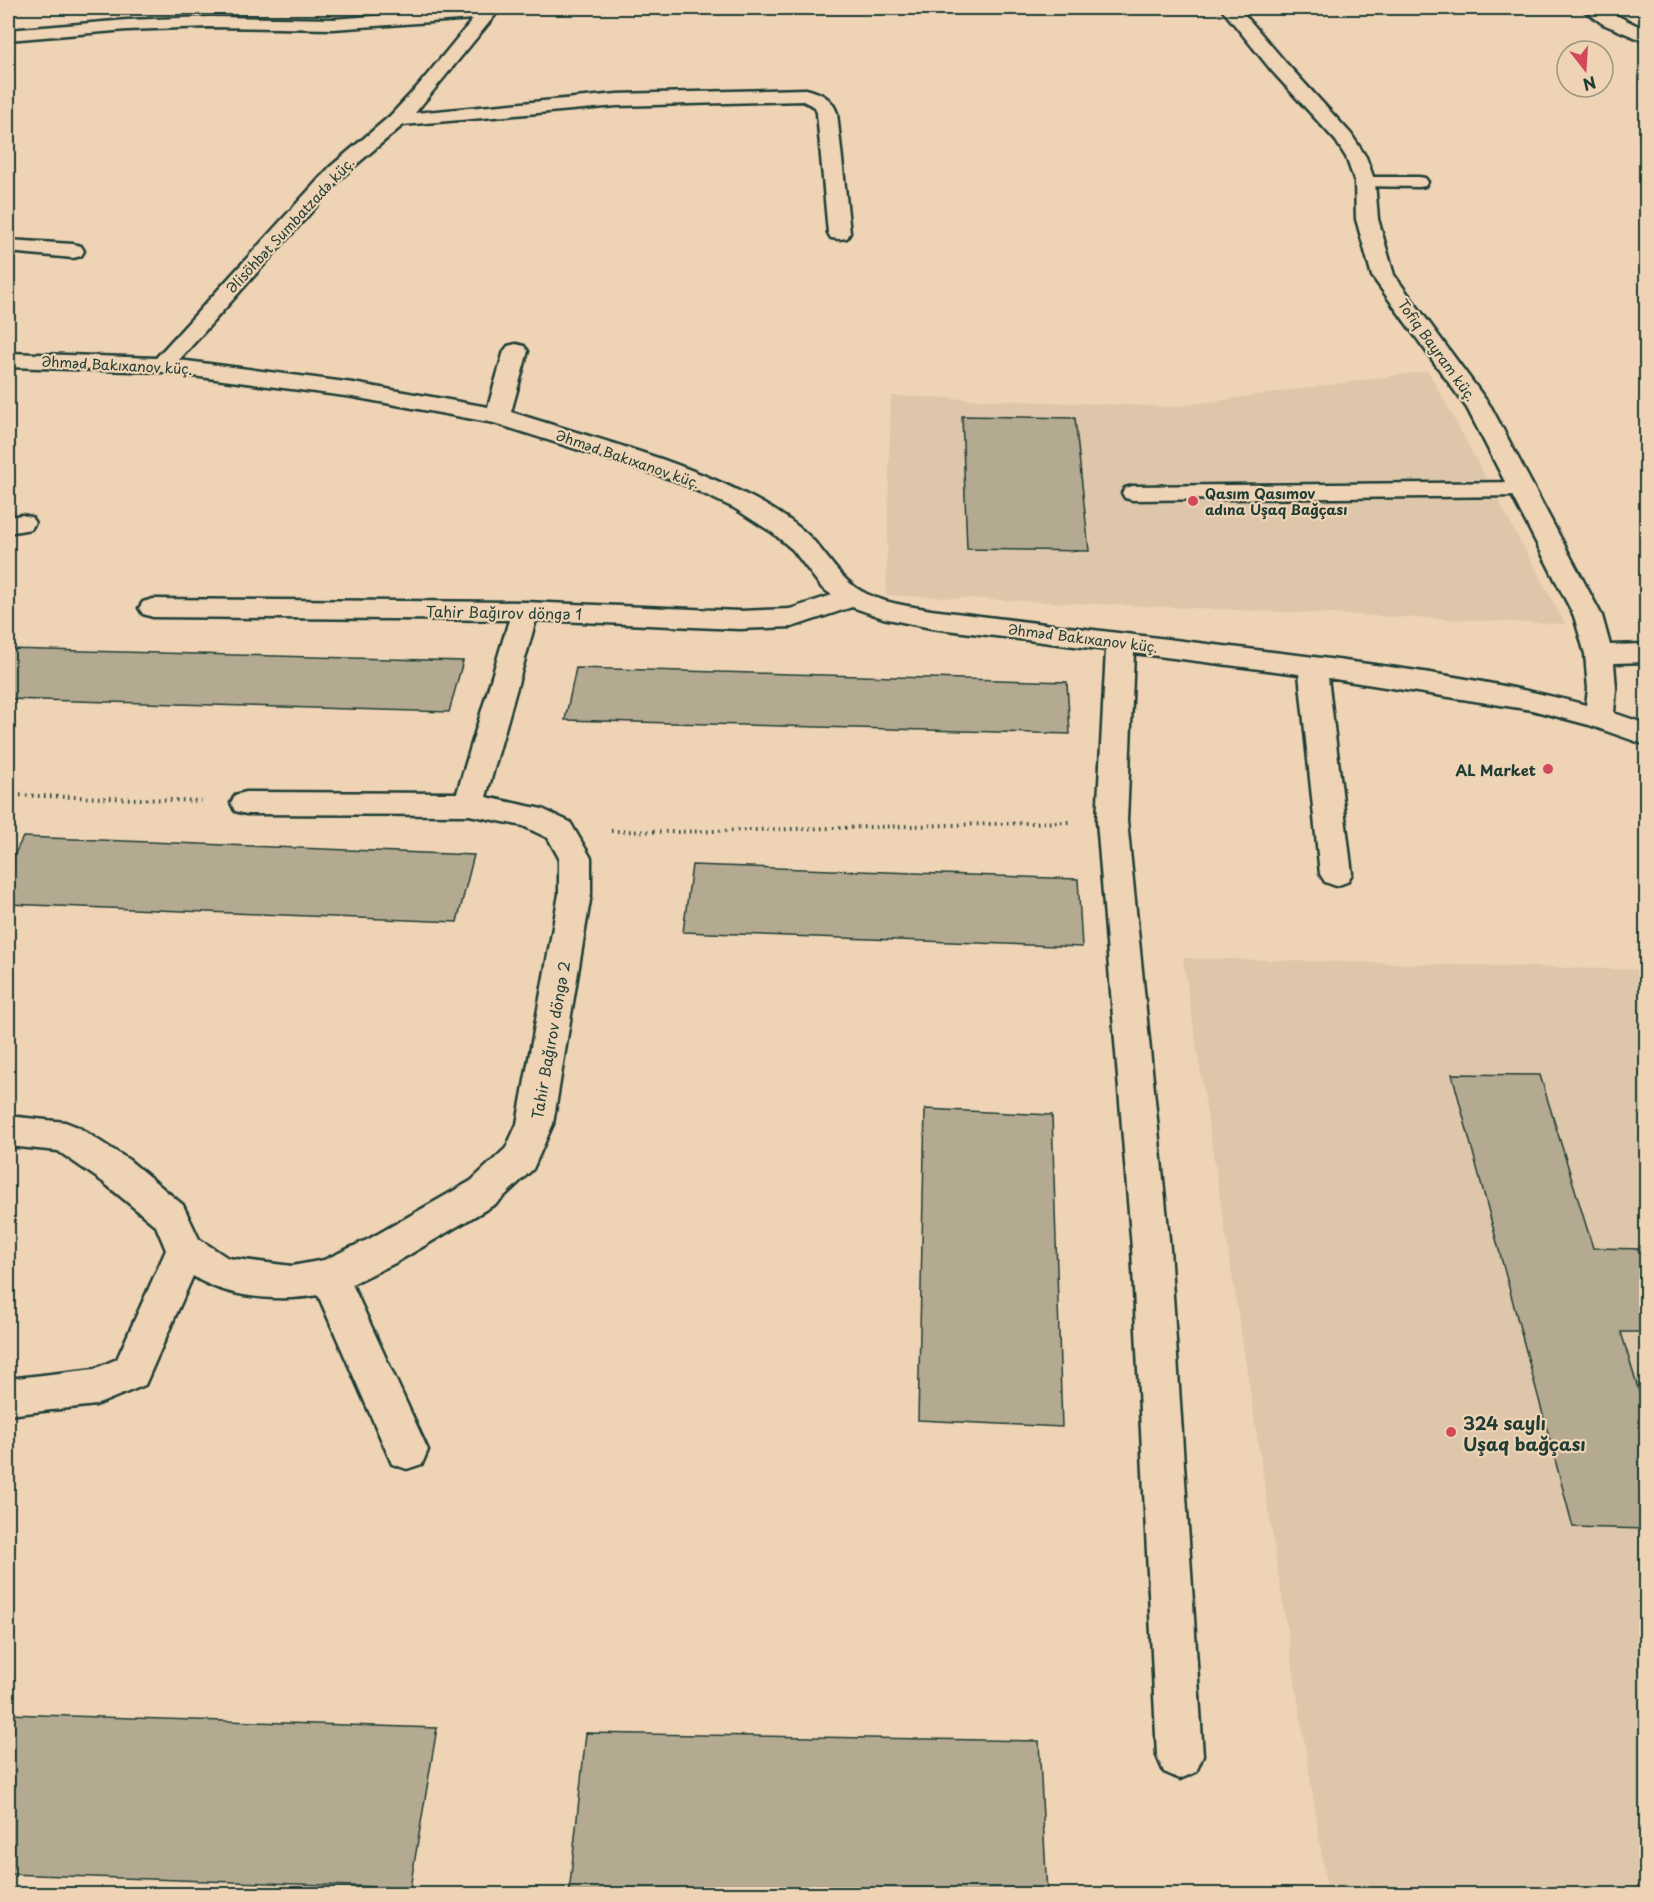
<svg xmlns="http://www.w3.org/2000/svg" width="1654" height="1902" font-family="'Playpen Sans',sans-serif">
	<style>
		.built { fill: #ddc6aa }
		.building { fill: #b4a991; stroke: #1f3d34; stroke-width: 1.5 }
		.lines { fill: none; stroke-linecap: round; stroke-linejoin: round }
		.service-casing { stroke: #1f3d34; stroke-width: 5 }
		.minor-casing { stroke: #1f3d34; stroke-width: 5 }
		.path { stroke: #1f3d34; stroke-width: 4; stroke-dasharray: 1.5 4.5; stroke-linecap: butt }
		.service { fill: #eed3b5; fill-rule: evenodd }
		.minor { fill: #eed3b5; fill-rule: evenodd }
		.poi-dot { fill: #d1495b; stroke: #eed3b5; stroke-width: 2 }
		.labels { text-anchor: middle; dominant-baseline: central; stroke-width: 4.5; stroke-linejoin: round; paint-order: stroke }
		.far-street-label { font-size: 14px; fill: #1f3d34; stroke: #eed3b5 }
		.far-poi-label { font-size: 14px; font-weight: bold; fill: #1f3d34; stroke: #eed3b5; text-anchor: start }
		.street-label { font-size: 15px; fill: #1f3d34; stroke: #eed3b5 }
		.poi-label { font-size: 15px; font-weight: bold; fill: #1f3d34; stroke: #eed3b5; text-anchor: end }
		.near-poi-label { font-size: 18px; font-weight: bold; fill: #1f3d34; stroke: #eed3b5; text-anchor: start }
	</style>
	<rect width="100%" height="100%" fill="#eed3b5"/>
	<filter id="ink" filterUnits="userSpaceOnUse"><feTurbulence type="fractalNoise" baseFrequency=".0167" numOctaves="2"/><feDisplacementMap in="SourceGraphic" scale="12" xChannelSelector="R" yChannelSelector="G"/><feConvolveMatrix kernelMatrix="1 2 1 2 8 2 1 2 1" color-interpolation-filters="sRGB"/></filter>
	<g filter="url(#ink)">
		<!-- built -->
		<g class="built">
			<path d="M1428,371L1565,624L886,595L891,396L1173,407Z"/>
			<path d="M1183,958L1646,970V1894H1328Z"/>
		</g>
		<!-- building -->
		<g class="building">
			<path d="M962,416L1075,418L1089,551L967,549Z"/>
			<path d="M8,649L463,661L449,712L8,699Z"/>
			<path d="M576,668L1067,682L1070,734L565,720Z"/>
			<path d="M23,837L474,855L457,922L8,904V868Z"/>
			<path d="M692,865L1078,879L1082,947L683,932Z"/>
			<path d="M1452,1074L1540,1075L1593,1248L1646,1249V1332H1621L1646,1415V1529L1573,1527Z"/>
			<path d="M925,1109L1052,1115L1062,1427L918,1420Z"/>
			<path d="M8,1714L437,1728L410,1888L8,1874Z"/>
			<path d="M586,1733L1039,1741L1047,1894H569Z"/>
		</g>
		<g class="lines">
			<defs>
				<g id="service">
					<path d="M1365,177H1419L1425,178L1428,182L1425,186L1419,187L1359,186L1356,182L1359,178Z"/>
					<path d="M1523,482L1531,484L1534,489L1531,494L1523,496L1133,500L1125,498L1122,493L1125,488L1133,486Z"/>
				</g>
				<g id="minor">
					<path d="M483,8H501L415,113L617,94L806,89C821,93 832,98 837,113L850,233L847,238L839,239L831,238L828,233L817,113L815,107L803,101L617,106L403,125L344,175L179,360L353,383L488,407L504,351L508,346L516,344L524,346L528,351L511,412C592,438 676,458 751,497C772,508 795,522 811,538C828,556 839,578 861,591C881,603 909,606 931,610C1042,624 1153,637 1264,651C1372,664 1481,677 1586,705L1588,689L1585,654L1574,616L1467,408L1372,276L1356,219L1355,182L1346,157L1336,141L1272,71L1221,8H1239L1286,63L1351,134L1366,157L1375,182L1378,219L1394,275L1491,407L1602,616L1610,645L1646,644V662L1614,663L1616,689L1614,713L1646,724V745L1589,725L1532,710L1328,678L1352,874L1347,882L1336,886L1325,882L1320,874L1299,674L1134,653L1127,821L1170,1249L1203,1756L1196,1772L1180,1779L1164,1772L1157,1756L1132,1249L1097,821L1106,650L931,628L883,618L852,607L792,627L739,629L536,620L486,797L542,809L570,822L591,858V894L553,1124L533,1169L497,1203L395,1263L352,1284L428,1450L422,1464L407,1469L392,1464L318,1295C280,1302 225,1298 193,1276L145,1385L96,1405L8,1415V1379L94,1369L117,1359L166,1250L156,1226L103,1182L58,1151L8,1146V1116L65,1122L78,1127L129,1160L183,1205L199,1239L228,1258L292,1266L324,1260L369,1239L471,1181L506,1148L517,1124L559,894V858L548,838L523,826L469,815L246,814L235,811L231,803L235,795L246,792L457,793L509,620L153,617L143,614L139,608L143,602L153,599L525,602L739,611L790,609L832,595L822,588L793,550L773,533L734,508L674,480L494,423L353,397L162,372L8,367V353L156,358L330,167L390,116L418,86L473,19L333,29L209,27L127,30L8,40V30L127,20L209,17L333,19Z"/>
					<path d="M1581,8H1602L1646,30V42L1603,24Z"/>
					<path d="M8,240L73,244L81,246L84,251L81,256L73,258L8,252Z"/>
					<path d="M22,515L31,517L35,523L31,529L8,533V517Z"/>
				</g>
			</defs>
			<!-- service casing -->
			<use href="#service" class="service-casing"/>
			<!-- minor casing -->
			<use href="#minor" class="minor-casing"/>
			<!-- path -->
			<g class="path">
				<path d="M8,795L205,801"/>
				<path d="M611,831L674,832L1069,822"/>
			</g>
			<!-- service -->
			<use href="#service" class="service"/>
			<!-- minor -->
			<use href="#minor" class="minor"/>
		</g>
	</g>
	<!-- markers -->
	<g class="poi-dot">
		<circle cx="1193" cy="501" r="6"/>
		<circle cx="1548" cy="769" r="6"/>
		<circle cx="1451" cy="1432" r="6"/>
	</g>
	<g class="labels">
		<!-- far-street labels -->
		<g class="far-street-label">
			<text transform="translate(290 225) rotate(-47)">Əlisöhbət Sumbatzadə küç.</text>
			<text transform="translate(1437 350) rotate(54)">Tofiq Bayram küç.</text>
			<text transform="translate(117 365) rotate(3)">Əhməd Bakıxanov küç.</text>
			<text transform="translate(628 459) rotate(19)">Əhməd Bakıxanov küç.</text>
			<text transform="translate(1083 638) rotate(7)">Əhməd Bakıxanov küç.</text>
		</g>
		<!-- far-poi labels -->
		<g class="far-poi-label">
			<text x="1205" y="493">Qasım Qasımov<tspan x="1205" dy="16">adına Uşaq Bağçası</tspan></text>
		</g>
		<!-- street labels -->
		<g class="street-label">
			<text transform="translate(504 612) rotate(1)">Tahir Bağırov döngə 1</text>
			<text transform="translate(550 1040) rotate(-80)">Tahir Bağırov döngə 2</text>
		</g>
		<!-- poi labels -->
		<g class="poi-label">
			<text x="1536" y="769">AL Market</text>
		</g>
		<!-- near-poi labels -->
		<g class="near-poi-label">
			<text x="1463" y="1422">324 saylı<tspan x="1463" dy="21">Uşaq bağçası</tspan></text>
		</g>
	</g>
	<!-- margin -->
	<rect width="1654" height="1902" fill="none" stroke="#eed3b5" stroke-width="30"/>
	<rect x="15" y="15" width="1624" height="1872" fill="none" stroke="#1f3d34" stroke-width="2" filter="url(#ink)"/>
	<!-- north arrow -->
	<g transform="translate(1585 69) rotate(163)"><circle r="28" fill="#eed3b5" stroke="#9b9781" stroke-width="1.5"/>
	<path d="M0-4.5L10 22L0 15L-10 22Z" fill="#d1495b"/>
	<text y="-9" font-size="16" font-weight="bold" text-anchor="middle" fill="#1f3d34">N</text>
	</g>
</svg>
